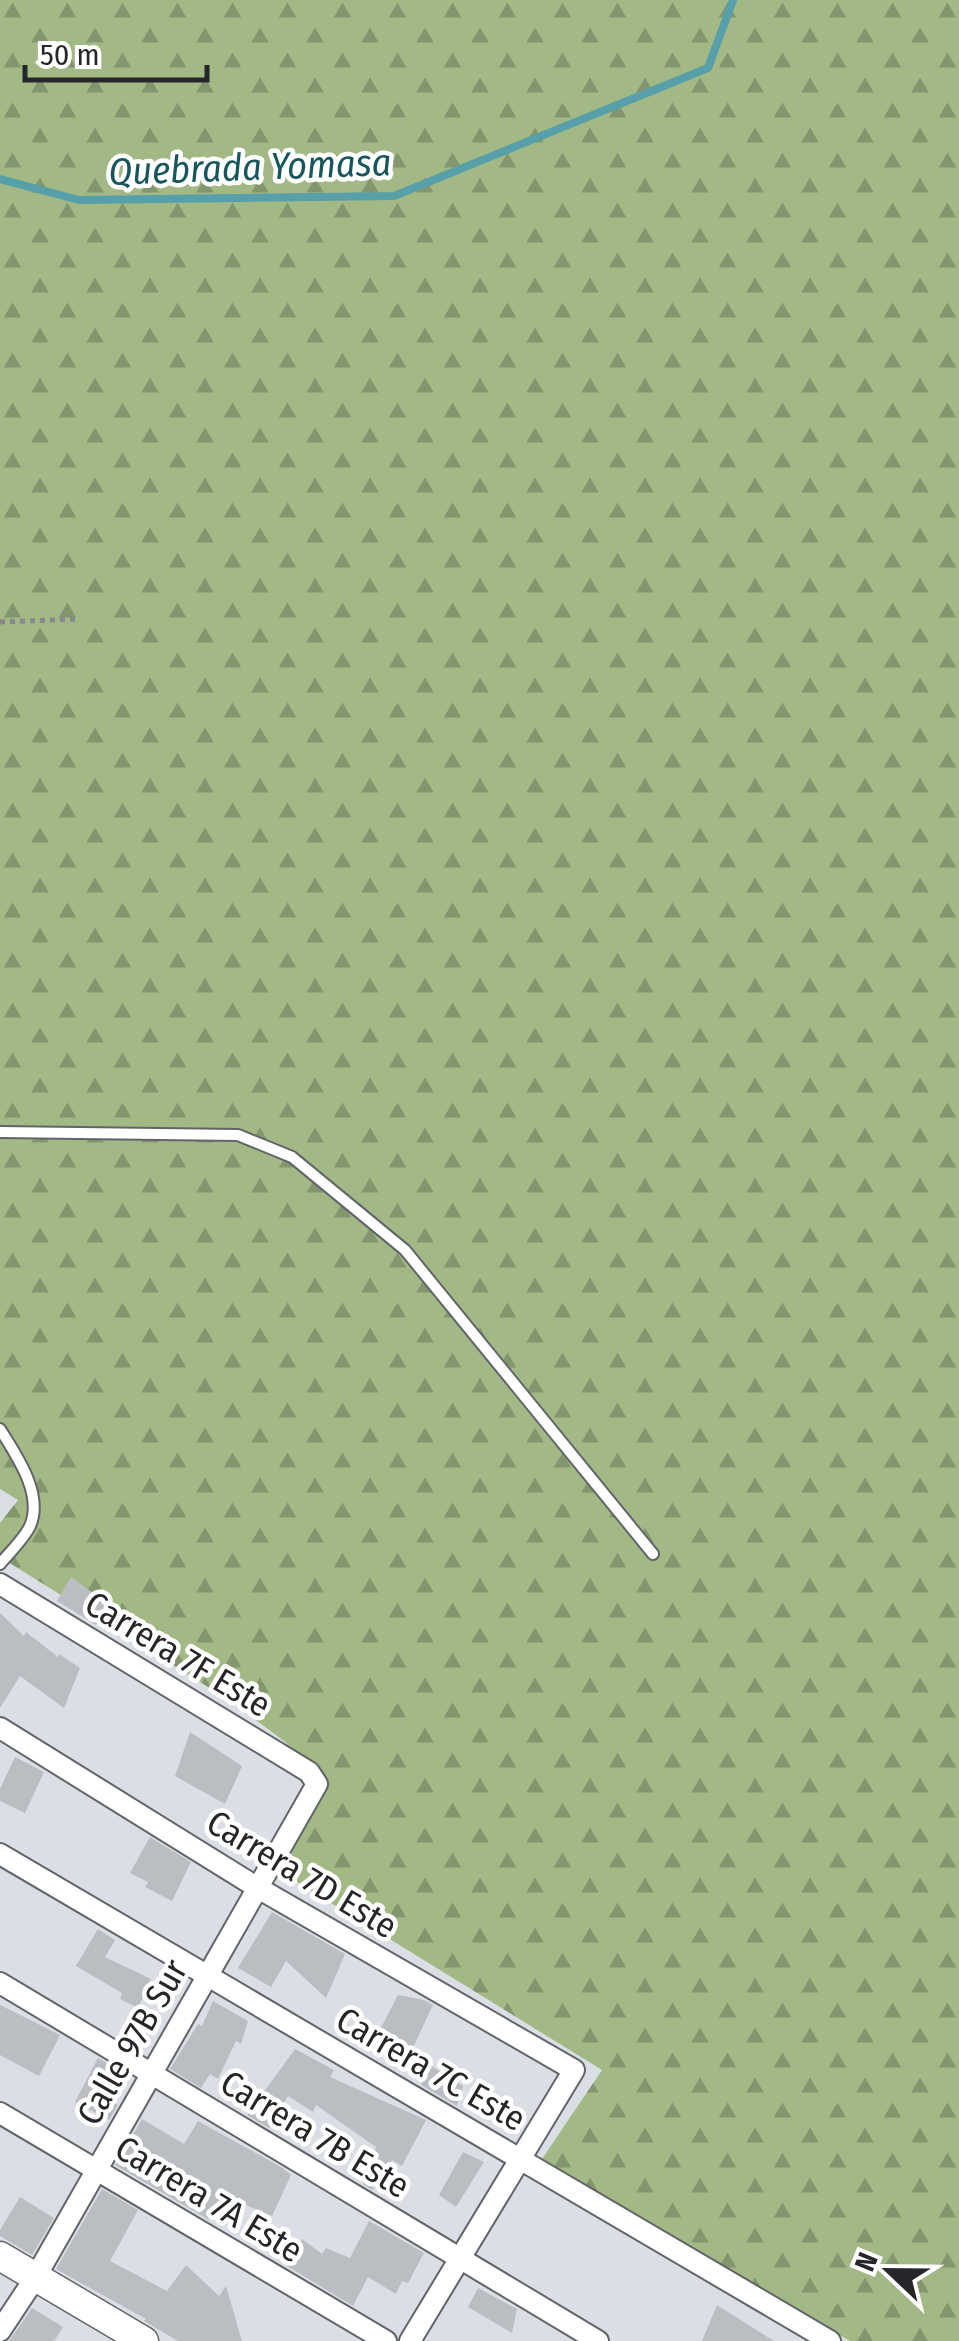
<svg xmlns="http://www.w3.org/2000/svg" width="959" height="2341" font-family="'Fira Sans Condensed',sans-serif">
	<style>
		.forest { fill: url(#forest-firs) }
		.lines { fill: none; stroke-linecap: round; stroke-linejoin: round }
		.stream { stroke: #579fa9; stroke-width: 8 }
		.building { fill: #babec3 }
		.lane-casing { stroke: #61656a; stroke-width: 14 }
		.street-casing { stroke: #61656a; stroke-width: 24 }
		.secondary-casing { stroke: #61656a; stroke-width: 31 }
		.path { stroke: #87898e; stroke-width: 5; stroke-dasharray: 5 5; stroke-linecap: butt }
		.lane { stroke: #fff; stroke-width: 10 }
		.street { stroke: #fff; stroke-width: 20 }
		.secondary { stroke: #fff; stroke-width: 28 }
		.labels { text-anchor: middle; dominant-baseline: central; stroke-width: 9; stroke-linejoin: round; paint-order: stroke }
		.street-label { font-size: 35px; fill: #252629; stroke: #fff }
		.water-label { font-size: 38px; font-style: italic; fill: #18565d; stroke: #fff }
	</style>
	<defs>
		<pattern id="forest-firs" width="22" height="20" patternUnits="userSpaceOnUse" patternTransform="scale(2.5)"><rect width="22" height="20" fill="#a2b986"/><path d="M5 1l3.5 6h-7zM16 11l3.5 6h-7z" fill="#84966e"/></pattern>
	</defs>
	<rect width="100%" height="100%" fill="#dbdfe5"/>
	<!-- forest -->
	<path class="forest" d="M0,0H959V2341H850L542,2159L602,2070L281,1872L326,1786L285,1742L232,1702L0,1557V1523L18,1500L0,1489Z"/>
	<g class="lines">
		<!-- stream -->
		<path class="stream" d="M0,179L79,200L394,196L708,68L733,0"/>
	</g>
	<!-- building -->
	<g class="building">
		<path d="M71,1577L107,1603L96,1625L57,1601Z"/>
		<path d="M0,1613L24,1636L26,1632L58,1657L59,1654L80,1668L64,1708L20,1676L0,1708Z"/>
		<path d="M190,1732L242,1766L225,1804L175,1776Z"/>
		<path d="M15,1757L44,1772L25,1813L0,1801V1789Z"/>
		<path d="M150,1837L191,1862L172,1901L145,1887L148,1882L130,1873Z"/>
		<path d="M272,1912L345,1954L326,1998L286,1961L271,1987L238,1968Z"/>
		<path d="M98,1929L115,1940L105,1957L151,1979L138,2008L120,1999L122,1993L76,1966Z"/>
		<path d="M398,1995L424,2000L433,2005L407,2060L370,2049Z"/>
		<path d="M213,2001L248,2021L241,2044L236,2041L218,2079L210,2074L201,2088L170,2069L198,2024L202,2026Z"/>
		<path d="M0,2005L60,2035L39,2076L0,2055Z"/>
		<path d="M295,2049L334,2070L330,2077L426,2120L402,2166L392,2160L372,2190L363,2184L376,2147L316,2105L313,2112L288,2096L269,2128L247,2115Z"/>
		<path d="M98,2058L123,2072L109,2099L118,2105L109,2120L75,2102Z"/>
		<path d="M430,2065L463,2086L457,2106L421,2085Z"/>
		<path d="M142,2119L184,2144L198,2121L281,2167L291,2175L272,2216L224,2196L209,2220L115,2165Z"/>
		<path d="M463,2152L484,2162L456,2207L439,2195Z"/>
		<path d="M102,2189L138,2210L110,2261L167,2291L186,2265L219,2296L226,2286L242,2341H178L144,2321L146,2319L56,2269Z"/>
		<path d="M20,2197L54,2218L32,2255L0,2236V2230Z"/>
		<path d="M369,2221L424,2253L408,2283L402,2281L396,2294L368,2277L353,2306L287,2266L302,2239L322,2254L326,2248L350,2258Z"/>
		<path d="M478,2288L517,2309L512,2333L468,2307Z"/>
		<path d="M717,2305L774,2341H702Z"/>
		<path d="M32,2308L63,2327L54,2341H9Z"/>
	</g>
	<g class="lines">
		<defs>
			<g id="lane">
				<path d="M0,1132L238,1135L292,1157L405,1250L653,1554"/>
				<path d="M0,1429C16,1455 44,1494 30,1526C24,1539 9,1553 0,1564"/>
			</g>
			<g id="street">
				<path d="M0,1584L309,1772L317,1784L35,2278L0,2331"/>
				<path d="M0,1728L258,1888L574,2070L410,2341"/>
				<path d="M0,1854L830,2341"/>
				<path d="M0,1983L598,2341"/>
				<path d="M0,2113L386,2341"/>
			</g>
			<path id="secondary" d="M0,2256L144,2341"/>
		</defs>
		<!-- lane casing -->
		<use href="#lane" class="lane-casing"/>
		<!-- street casing -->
		<use href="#street" class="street-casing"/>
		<!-- secondary casing -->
		<use href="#secondary" class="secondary-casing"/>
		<!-- path -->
		<path class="path" d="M0,622L79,619"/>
		<!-- lane -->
		<use href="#lane" class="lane"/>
		<!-- street -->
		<use href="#street" class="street"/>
		<!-- secondary -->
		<use href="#secondary" class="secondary"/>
	</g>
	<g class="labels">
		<!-- street labels -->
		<g class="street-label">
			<text transform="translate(178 1654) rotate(31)">Carrera 7F Este</text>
			<text transform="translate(302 1874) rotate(31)">Carrera 7D Este</text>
			<text transform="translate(132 2042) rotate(-60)">Calle 97B Sur</text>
			<text transform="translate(431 2069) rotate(30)">Carrera 7C Este</text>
			<text transform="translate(315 2134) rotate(31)">Carrera 7B Este</text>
			<text transform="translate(209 2199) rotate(31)">Carrera 7A Este</text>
		</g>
		<!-- water labels -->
		<g class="water-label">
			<text transform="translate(250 167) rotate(-2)">Quebrada Yomasa</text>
		</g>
	</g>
	<!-- north arrow -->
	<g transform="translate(889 2271) rotate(292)" stroke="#ffffff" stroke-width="8" paint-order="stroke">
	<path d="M0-8L18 38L0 25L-18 38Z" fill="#252629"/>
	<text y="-15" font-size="28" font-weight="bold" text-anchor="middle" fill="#252629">N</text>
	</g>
	<!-- scale -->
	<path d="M25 65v15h182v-15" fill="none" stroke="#252629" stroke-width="5"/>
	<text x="40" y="65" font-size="30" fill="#252629" stroke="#ffffff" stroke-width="8" paint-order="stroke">50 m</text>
</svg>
